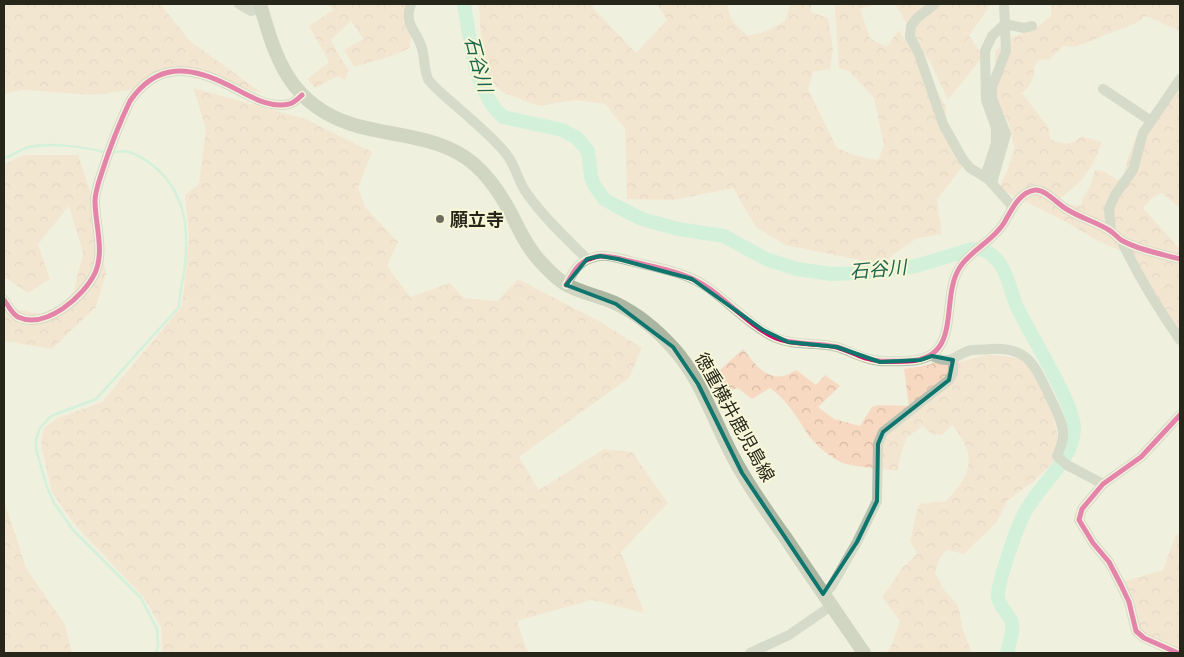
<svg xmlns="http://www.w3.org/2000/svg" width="1184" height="657" font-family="'PT Sans','Noto Sans JP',sans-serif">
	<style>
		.forest { fill: url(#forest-crowns) }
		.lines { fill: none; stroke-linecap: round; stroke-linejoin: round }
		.stream { stroke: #b0f1d4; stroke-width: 2.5 }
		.river { stroke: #b0f1d4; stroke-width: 14 }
		.minor { stroke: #b4bfaf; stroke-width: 10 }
		.major { stroke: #aab6a2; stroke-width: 14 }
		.cycleway-casing { stroke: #f7f7d7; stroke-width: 8 }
		.cycleway { stroke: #d6006c; stroke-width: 5 }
		.marked { fill: none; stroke: #0f766e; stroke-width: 4; stroke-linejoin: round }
		.poi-dot { fill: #6d6d5f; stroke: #f7f7d7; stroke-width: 2 }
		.labels { text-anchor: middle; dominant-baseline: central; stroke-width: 4; stroke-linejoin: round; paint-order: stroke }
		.poi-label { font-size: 18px; font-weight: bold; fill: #26261a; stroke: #f7f7d7; text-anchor: start }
		.street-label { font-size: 18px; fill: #26261a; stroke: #f7f7d7 }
		.water-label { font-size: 19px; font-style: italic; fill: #1e654f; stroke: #f7f7d7 }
	</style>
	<defs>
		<pattern id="forest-crowns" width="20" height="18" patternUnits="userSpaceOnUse" patternTransform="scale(1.25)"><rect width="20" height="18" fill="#f7d9c2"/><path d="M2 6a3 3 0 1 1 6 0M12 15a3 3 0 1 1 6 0" fill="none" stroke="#d4baa6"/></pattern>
	</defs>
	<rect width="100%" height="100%" fill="#f0f0de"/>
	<!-- forest -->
	<g class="forest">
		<path d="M4,4H160L190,41L262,93L225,83L174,73L138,89L95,95L22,90L4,94Z"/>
		<path d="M328,4H408L403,21L411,36L410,48L392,56L354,67L344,50L363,39L351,21L331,40L340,57L349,70L345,80L338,76L315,88L307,79L329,62L309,26L333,10Z"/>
		<path d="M479,4H593V8L636,53L667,20L657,4H728L727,6L733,22L748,36L767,31L785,21L790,4H812L811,12L828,18L833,49L830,69L813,72L808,89L837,148L857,156L878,160L884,145L874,98L850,72L839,68L835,11V4H878L860,9L870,38L886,47L899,30L930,78L946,107V125L964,165L937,199L942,234L916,239L880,264L785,245L756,227L733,188L674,200L627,199L625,129L605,104L575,100L538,106L502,92L483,71Z"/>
		<path d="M895,4H991L969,36L983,56L948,100L932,66Z"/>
		<path d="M1051,4H1180V31L1146,16L1136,23L1075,47L1063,46L1049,60L1040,59L1035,65C1034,77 1032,85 1022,93L1049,128L1050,139C1063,145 1071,146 1082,136L1102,142C1091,171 1084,181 1058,200L1071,205L1081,206L1082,200L1090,186L1095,170L1104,171L1117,180L1124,175L1128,157L1138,133L1153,123L1180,81V208L1162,193L1153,197L1143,208L1180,249V341L1132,256L1098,241L1066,222L999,188L1008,169L1014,148L1009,124L997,101L995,51L1013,37L1035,29L1051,16Z"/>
		<path d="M193,88L306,119L372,152L358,188L365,207L398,242L387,266L410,297L450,283L464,298L497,301L518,279L599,321L642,348L629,378L519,457L539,490L604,449L632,452L668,503L621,552L644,613L592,600L517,621L528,653H162L161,627L145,599L76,526L52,493L41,445L44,428L58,418L102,402L182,306L189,238L185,195L199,184L206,129Z"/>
		<path d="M25,155H78L91,193L106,274L96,307L52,349L5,341L4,350V307L52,316L74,291L83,253L69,206L38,244L50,279L28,293L4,277V164Z"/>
		<path d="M743,349C758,368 771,387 796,370L816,385L825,375L840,386L818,407L834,419L860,426L872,407L878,405L909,406L904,369L928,365L940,360L951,364L986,355L1005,356L1022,359L1031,369L1051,409L1060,445L1056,460L1034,481L1007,501L997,522L964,554L947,550L940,557L935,572L945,591L958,605L963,630L972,653H884L890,649L900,621L882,597L903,567L917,554L910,541C914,528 914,515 920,504L946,501C972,473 978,456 952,425L942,435L931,434L923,426L906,438L899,461L898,471C883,469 856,467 843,463C831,458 814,444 807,433C797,417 786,399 770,388L752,399L738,388L719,393L710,379Z"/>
		<path d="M4,500L26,568L64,623L72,653H4Z"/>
		<path d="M1176,534L1180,536V653L1139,631L1122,582L1163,570Z"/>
	</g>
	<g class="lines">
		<!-- stream -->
		<g class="stream">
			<path d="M112,153C125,148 137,154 147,161C186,188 190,229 184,272C182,284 179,295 179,307L96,399L51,416L40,428L36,439V449L40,463L47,487L54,503L73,530L141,598L157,629L158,646L156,653"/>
			<path d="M4,158C13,156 20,149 29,147C48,142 88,147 107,153"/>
		</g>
		<!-- river -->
		<path class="river" d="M464,4C471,42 473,90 503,117L562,130L577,138L588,151L591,177L594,185L604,199L618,207L642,219L678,229L724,236L766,259L797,269L831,274L861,273L916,266L972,249C980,249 988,250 993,256C1007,267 1010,291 1017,307C1029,333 1076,406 1074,430C1072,460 1045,480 1030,504C1024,513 1019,524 1015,535C1011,547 997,584 998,597C999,606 1007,612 1011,620C1015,630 1009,643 1007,653"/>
		<!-- minor -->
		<g class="minor">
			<path d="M239,4L251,11L261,8"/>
			<path d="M411,4C403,26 418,31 422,49C425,58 424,70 428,79C432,87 464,112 472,120C484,131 501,145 509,158C517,170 519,184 528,195C545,219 567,239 587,259"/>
			<path d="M935,4L917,18L911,26L910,37L919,54L943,124L962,158L970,168L988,179L1013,207"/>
			<path d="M1103,89L1151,121"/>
			<path d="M985,177L996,143V128L986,100L985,51L992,36L1005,24L1024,28L1032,26"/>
			<path d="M992,183L1006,134L992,98V87L1006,51L1004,4"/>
			<path d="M1111,231L1109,209L1115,195L1133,170L1143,133L1180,79"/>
			<path d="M1121,240C1138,276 1157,307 1180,340"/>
			<path d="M566,285C572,275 577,263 589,259C592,258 597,256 600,256C609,255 621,259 630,261C658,268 687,272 710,289C729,303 755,329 776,338C795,346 817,342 837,347C847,350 856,355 866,358C880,363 893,361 908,361C964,359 939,299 960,267C972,249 993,241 1004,223C1011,211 1019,192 1035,190C1046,189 1058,205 1068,210C1081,218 1096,222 1109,230C1114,233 1117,237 1121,240C1139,250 1161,254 1180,259"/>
			<path d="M4,300C8,305 12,314 18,317C46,330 84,296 95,273C105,251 95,224 95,201C95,192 99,181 102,172C110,147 119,124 130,101C157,62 190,66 228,85C247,94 267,109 289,104C294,103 298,99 302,95"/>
			<path d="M932,356C951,365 952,357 968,351C974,349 984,350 991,349C1028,347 1034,364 1049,395C1054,406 1065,425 1063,438C1062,444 1059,451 1057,456L1067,465L1103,484"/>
			<path d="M823,594L831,587L857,542L877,501L878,444L883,432L949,380L953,373V360"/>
			<path d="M750,653L789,635L831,606"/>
			<path d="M1178,653L1144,638L1136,631L1129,602L1121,585L1109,562L1093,543L1079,520L1082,509L1103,484L1141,457L1180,415"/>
		</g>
		<!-- major -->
		<path class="major" d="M260,4C276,60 290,104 351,124C367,129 384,132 401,135C427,140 453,146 474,164C488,176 499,192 508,208C518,226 525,245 539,260C547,269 556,279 567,285C582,293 599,296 615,303C636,313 658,331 674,349C705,384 717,432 741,471C754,494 770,516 785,537C811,576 838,615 864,653"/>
		<defs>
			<g id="cycleway">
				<path d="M566,285C572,275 577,263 589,259C592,258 597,256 600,256C609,255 621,259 630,261C658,268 687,272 710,289C729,303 755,329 776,338C795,346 817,342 837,347C847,350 856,355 866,358C880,363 893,361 908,361C964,359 939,299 960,267C972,249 993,241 1004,223C1011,211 1019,192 1035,190C1046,189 1058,205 1068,210C1081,218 1096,222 1109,230C1114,233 1117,237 1121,240C1139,250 1161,254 1180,259"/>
				<path d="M4,300C8,305 12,314 18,317C46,330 84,296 95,273C105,251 95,224 95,201C95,192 99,181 102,172C110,147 119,124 130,101C157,62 190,66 228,85C247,94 267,109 289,104C294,103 298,99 302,95"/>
				<path d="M1178,653L1144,638L1136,631L1129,602L1121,585L1109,562L1093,543L1079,520L1082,509L1103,484L1141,457L1180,415"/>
			</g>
		</defs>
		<!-- cycleway casing -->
		<use href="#cycleway" class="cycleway-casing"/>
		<!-- cycleway -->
		<use href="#cycleway" class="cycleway"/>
	</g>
	<!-- marked area -->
	<path d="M0 0H1184V657H0ZM600,256L618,259L692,279L763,330L788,342L837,347L880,362L920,360L932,356L953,360L949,380L883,432L878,444L877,501L857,542L823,594L742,473L698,384L673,347L616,304L566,285L587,259Z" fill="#f0f0de" fill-opacity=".55" fill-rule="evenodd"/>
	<path class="marked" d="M600,256L618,259L692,279L763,330L788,342L837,347L880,362L920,360L932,356L953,360L949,380L883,432L878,444L877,501L857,542L823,594L742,473L698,384L673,347L616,304L566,285L587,259Z"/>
	<!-- markers -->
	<circle class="poi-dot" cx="440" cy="219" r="5"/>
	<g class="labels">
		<!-- poi labels -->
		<g class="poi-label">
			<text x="450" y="219">願立寺</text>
		</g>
		<!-- street labels -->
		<g class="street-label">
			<text transform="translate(735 417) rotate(61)">徳重横井鹿児島線</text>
		</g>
		<!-- water labels -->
		<g class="water-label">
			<text transform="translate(479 64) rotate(75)">石谷川</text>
			<text transform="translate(878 269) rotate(-5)">石谷川</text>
		</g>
	</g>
	<!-- border -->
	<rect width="1184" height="657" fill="none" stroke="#26261a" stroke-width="10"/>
</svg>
